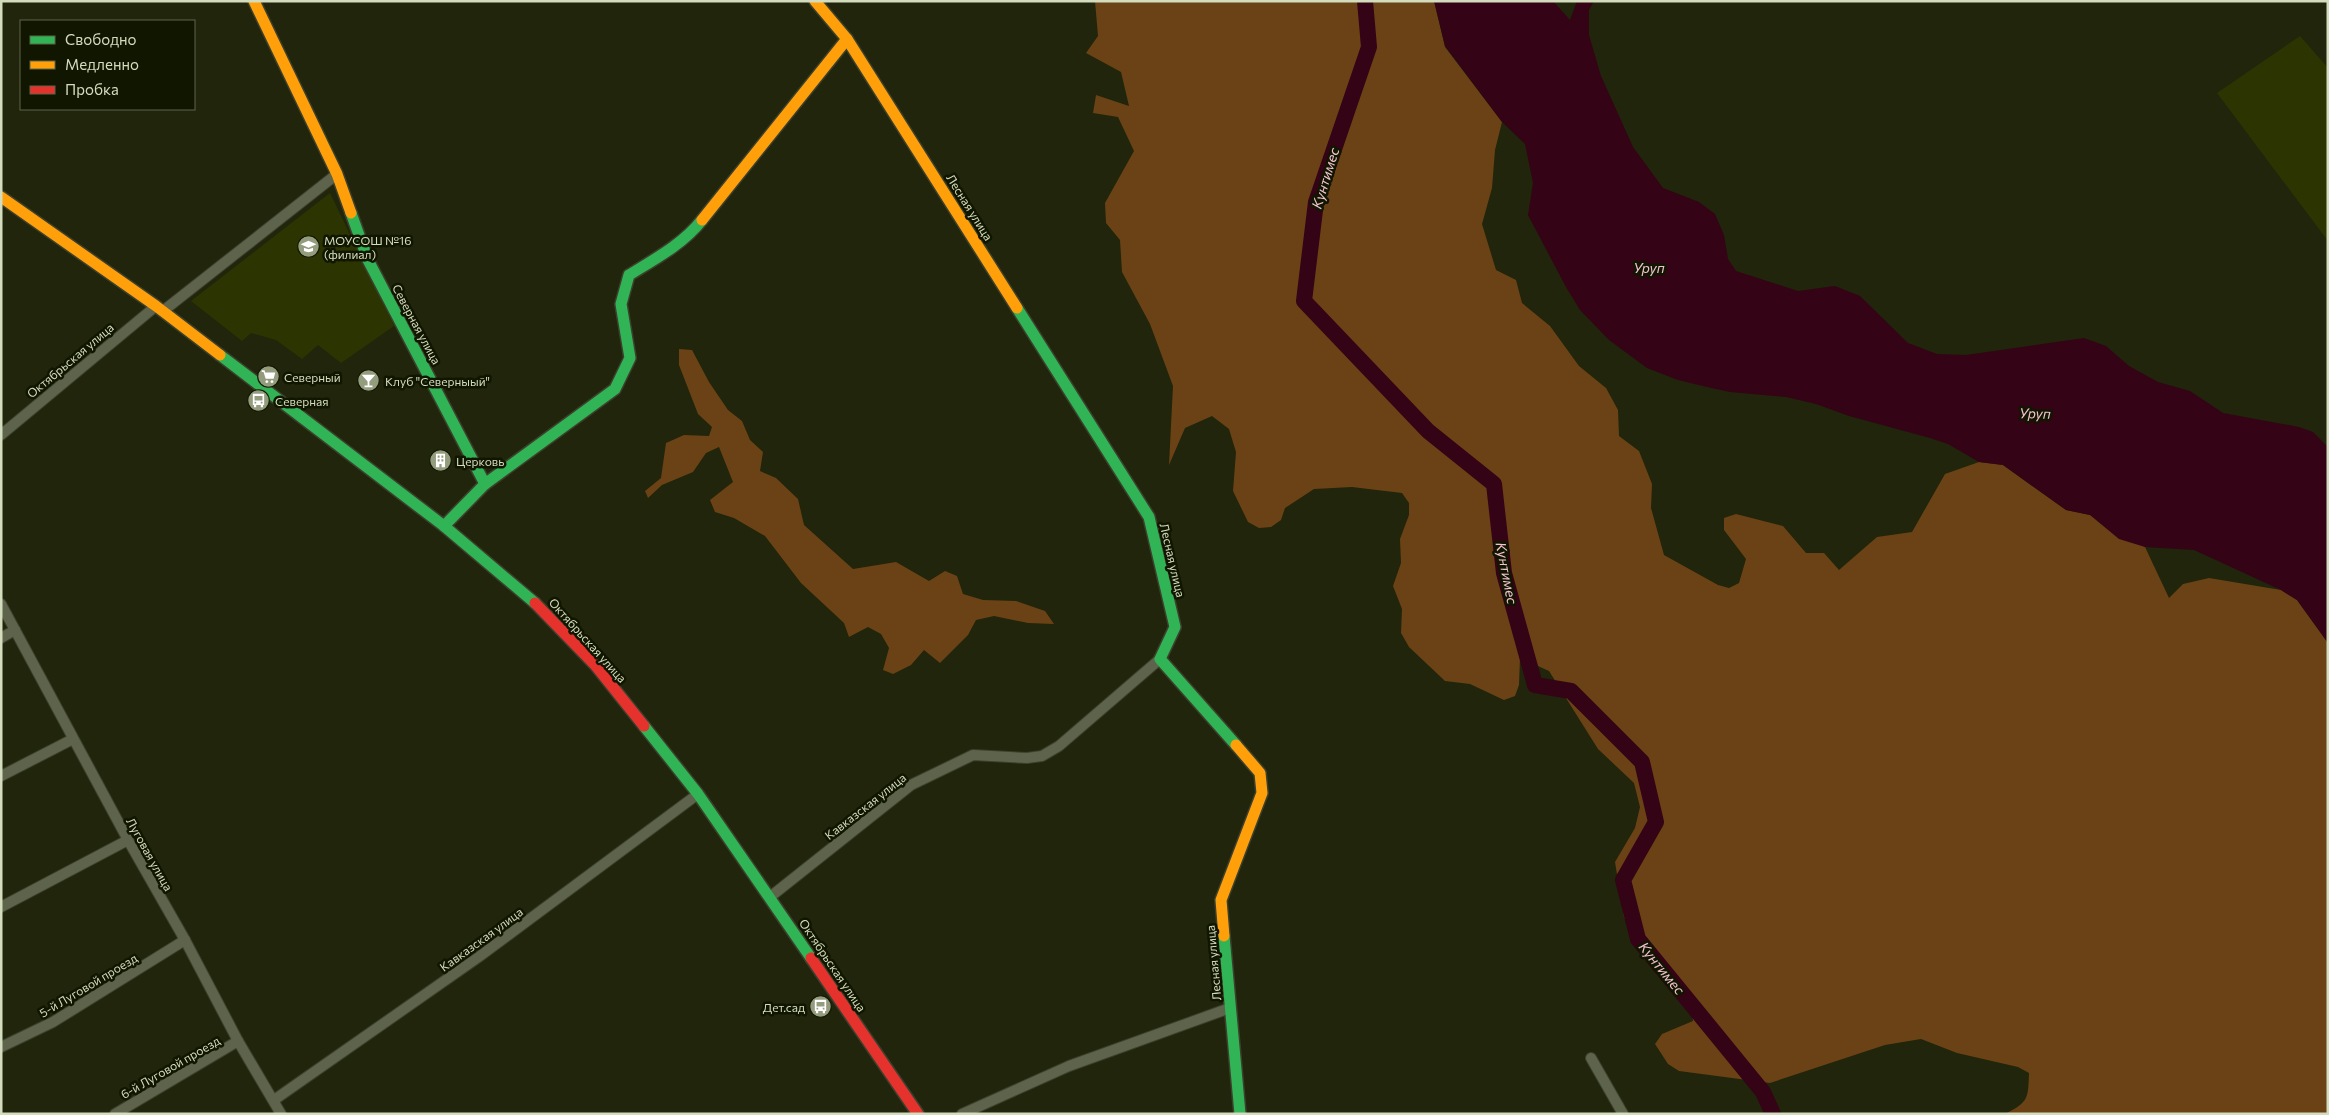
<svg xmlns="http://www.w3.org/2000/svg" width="2329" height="1115" font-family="Commissioner,sans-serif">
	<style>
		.built { fill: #2c3501 }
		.forest { fill: #6b4215 }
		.water { fill: #340316 }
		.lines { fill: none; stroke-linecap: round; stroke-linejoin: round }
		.river { stroke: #340316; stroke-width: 16 }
		.street-casing { stroke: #3c402d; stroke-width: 12 }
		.fast-casing { stroke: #3c402d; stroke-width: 14 }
		.slow-casing { stroke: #3c402d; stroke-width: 14 }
		.jam-casing { stroke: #3c402d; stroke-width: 14 }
		.street { stroke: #5e644c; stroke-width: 10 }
		.fast { stroke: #30b455; stroke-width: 11 }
		.slow { stroke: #ff9f0a; stroke-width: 11 }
		.jam { stroke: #e5322d; stroke-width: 11 }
		.labels { text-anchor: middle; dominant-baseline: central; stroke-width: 5; stroke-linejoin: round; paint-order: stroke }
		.street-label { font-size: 12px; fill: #d3dcbc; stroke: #111600 }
		.poi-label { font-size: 12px; fill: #d3dcbc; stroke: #111600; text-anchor: start }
		.water-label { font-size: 14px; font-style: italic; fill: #f3c3d1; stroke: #111600 }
	</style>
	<rect width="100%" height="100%" fill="#20250b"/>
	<!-- built -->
	<g class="built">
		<path d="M2300,36L2328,68V241L2217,93Z"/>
		<path d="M330,193L394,326L341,363L318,345L302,359L276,340L251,333L242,341L191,301Z"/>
	</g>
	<!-- forest -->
	<g class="forest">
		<path d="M1095,1H1434L1445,47L1502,122L1495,150L1492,188L1482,224L1496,270L1516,280L1522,303L1550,326L1579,366L1606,388L1618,410L1619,436L1639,451L1652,484L1651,508L1664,555L1718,585L1729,588L1739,583L1746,559L1724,530V518L1736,514L1783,526L1806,553H1824L1839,570L1877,537L1912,532L1945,474L1979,462L2003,465L2066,510L2090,515L2145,547L2169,598L2183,584L2209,578L2281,590L2297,600L2328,643V1114H2005C2029,1102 2028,1098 2029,1073L2018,1067L1957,1053L1921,1039L1885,1045L1770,1083L1679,1071L1668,1064L1655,1044L1662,1034L1693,1021L1691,1008L1643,958L1624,917L1615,862L1635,828L1640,807L1634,783L1598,749L1549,671L1520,658L1519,685L1515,696L1504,700L1470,684L1445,681L1409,647L1401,633L1402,609L1393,586L1401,563L1400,539L1409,515V503L1402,493L1352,487L1314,489L1285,508L1281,520L1271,527L1259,528L1248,522L1233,491L1236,452L1229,429L1212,416L1185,428L1169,465L1173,386L1150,324L1122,272L1120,240L1106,223L1105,203L1134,151L1118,117L1093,113L1096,95L1129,106L1121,72L1086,53L1098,36Z"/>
		<path d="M679,349L692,350L709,382L728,410L742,421L750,440L763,452L760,471L776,478L798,499L804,525L853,569L896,562L929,581L945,571L957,576L963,594L983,600L1016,601L1045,611L1054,624L1028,623L994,616L976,620L968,635L940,663L924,650L911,665L893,674L883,670L889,648L881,634L868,627L849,637L844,623L801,583L765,536L734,518L715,512L710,500L733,482L719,447L706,453L693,472L662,485L648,498L645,491L661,478L666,443L684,435L709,436L712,427L698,414L679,365Z"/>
	</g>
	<!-- water -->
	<path class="water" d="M1434,1H1553L1570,20L1577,1H1594L1589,10V35L1601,76L1633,147L1663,188L1699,202L1715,214L1724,235L1728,259L1736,271L1798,291L1835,286L1860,296L1908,343L1937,354L1966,355L2084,338L2106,346L2129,366L2158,382L2190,391L2223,413L2299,427L2313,432L2328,447V643L2297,600L2281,590L2194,550L2145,547L2119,539L2090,515L2066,510L2003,465L1979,462L1948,444L1930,438L1849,416L1816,404L1786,397L1730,392L1707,387L1678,380L1647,368L1609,340L1580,310L1566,287L1528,215L1533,183L1525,144L1502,122L1445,46Z"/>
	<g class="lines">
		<!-- river -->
		<path class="river" d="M1365,1L1369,47L1316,202L1304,301L1428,431L1494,484L1504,573L1535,685L1571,691L1642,762L1656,822L1623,880L1638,939L1763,1092L1773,1114"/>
		<defs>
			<g id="street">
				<path d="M163,311L337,174"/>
				<path d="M1,435L156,306"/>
				<path d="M1,604L128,840L185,940L238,1041L281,1114"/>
				<path d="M1,638L15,630"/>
				<path d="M1,776L73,739"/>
				<path d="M770,897L911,785L973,755L1027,758L1042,756L1059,746L1160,659"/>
				<path d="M1,907L128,840"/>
				<path d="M1,1047L53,1022L185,940"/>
				<path d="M1591,1058L1623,1114"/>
				<path d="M274,1100L480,956L698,794"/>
				<path d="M115,1114L238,1041"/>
				<path d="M962,1114L1069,1066L1230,1008"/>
			</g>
			<g id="fast">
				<path d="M351,213L368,260L485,484L444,526"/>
				<path d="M1017,308L1149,517L1175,627L1160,659L1236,745"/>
				<path d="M220,355L444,526L535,603"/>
				<path d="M485,484L615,389L630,358L621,304L629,275C655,259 683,244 702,220"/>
				<path d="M644,726L698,794L811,958"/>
				<path d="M1224,936L1240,1114"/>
			</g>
			<g id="slow">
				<path d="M254,1L337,174L351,213"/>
				<path d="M815,1L847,39L1017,308"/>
				<path d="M1,197L156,306L220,355"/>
				<path d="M702,220L847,39"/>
				<path d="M1224,936L1221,900L1262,793L1260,773L1236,745"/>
			</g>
			<g id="jam">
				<path d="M535,603L596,666L644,726"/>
				<path d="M811,958L918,1114"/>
			</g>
		</defs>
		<!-- street casing -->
		<use href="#street" class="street-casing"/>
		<!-- fast casing -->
		<use href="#fast" class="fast-casing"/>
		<!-- slow casing -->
		<use href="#slow" class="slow-casing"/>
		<!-- jam casing -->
		<use href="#jam" class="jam-casing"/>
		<!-- street -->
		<use href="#street" class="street"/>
		<!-- fast -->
		<use href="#fast" class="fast"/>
		<!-- slow -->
		<use href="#slow" class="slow"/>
		<!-- jam -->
		<use href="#jam" class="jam"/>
	</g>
	<!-- icons -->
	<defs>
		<symbol id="school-disc" viewBox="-11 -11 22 22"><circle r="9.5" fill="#949c7e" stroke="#111600"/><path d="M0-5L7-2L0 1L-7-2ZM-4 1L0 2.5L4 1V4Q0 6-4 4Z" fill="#fff"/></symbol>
		<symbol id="supermarket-disc" viewBox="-11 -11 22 22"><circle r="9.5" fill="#949c7e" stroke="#111600"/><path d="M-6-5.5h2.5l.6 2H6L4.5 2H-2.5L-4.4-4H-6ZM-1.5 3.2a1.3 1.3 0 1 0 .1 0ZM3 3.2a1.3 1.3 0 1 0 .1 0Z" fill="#fff"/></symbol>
		<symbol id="bar-disc" viewBox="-11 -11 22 22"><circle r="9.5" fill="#949c7e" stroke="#111600"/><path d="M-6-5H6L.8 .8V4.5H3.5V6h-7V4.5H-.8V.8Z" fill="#fff"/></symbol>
		<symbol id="bus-disc" viewBox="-11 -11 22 22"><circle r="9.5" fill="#949c7e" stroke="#111600"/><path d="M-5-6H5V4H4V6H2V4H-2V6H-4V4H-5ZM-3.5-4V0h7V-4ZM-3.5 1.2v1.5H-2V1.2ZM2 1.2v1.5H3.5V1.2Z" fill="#fff"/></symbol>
		<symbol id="building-disc" viewBox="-11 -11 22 22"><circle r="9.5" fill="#949c7e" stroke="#111600"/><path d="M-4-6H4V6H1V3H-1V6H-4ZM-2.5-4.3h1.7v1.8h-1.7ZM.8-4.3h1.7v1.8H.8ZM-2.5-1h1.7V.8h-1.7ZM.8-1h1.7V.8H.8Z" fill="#fff"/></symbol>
	</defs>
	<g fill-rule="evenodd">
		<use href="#school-disc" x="296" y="234" width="25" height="25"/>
		<use href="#supermarket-disc" x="256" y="364" width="25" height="25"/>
		<use href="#bar-disc" x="356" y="368" width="25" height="25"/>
		<use href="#bus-disc" x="246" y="388" width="25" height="25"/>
		<use href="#building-disc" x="428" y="448" width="25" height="25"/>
		<use href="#bus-disc" x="808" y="994" width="25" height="25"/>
	</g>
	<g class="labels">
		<!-- street labels -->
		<g class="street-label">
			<text transform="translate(970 207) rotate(58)">Лесная улица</text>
			<text transform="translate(417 324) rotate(62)">Северная улица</text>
			<text transform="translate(70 360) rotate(-40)">Октябрьская улица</text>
			<text transform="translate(1173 560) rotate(77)">Лесная улица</text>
			<text transform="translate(588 640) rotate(48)">Октябрьская улица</text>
			<text transform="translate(865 806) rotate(-38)">Кавказская улица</text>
			<text transform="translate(150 854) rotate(61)">Луговая улица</text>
			<text transform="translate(481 939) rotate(-36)">Кавказская улица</text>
			<text transform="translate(1213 963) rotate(-95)">Лесная улица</text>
			<text transform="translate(833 965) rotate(56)">Октябрьская улица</text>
			<text transform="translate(88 985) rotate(-31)">5-й Луговой проезд</text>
			<text transform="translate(170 1067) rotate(-30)">6-й Луговой проезд</text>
		</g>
		<!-- poi labels -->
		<g class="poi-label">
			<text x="324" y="240">МОУСОШ №16<tspan x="324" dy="14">(филиал)</tspan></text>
			<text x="284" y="377">Северный</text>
			<text x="385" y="381">Клуб "Северныый"</text>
			<text x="275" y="401">Северная</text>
			<text x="456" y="461">Церковь</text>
			<text x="805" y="1007" text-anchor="end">Дет.сад</text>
		</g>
		<!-- water labels -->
		<g class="water-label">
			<text transform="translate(1325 178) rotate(-73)">Кунтимес</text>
			<text x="1649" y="267">Уруп</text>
			<text transform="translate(2035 413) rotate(1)">Уруп</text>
			<text transform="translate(1507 573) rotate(79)">Кунтимес</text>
			<text transform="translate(1662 968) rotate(51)">Кунтимес</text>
		</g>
	</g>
	<!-- border -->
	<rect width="2329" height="1115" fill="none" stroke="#d3dcbc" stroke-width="5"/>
	<!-- legend -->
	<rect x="20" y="20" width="175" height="90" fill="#111600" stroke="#5f654b"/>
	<rect x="30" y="36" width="25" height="8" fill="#30b455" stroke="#5f654b"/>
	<text x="65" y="45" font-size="15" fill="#d3dcbc">Свободно</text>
	<rect x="30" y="61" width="25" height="8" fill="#ff9f0a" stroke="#5f654b"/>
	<text x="65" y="70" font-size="15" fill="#d3dcbc">Медленно</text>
	<rect x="30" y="86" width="25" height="8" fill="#e5322d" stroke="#5f654b"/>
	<text x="65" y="95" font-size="15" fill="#d3dcbc">Пробка</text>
</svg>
